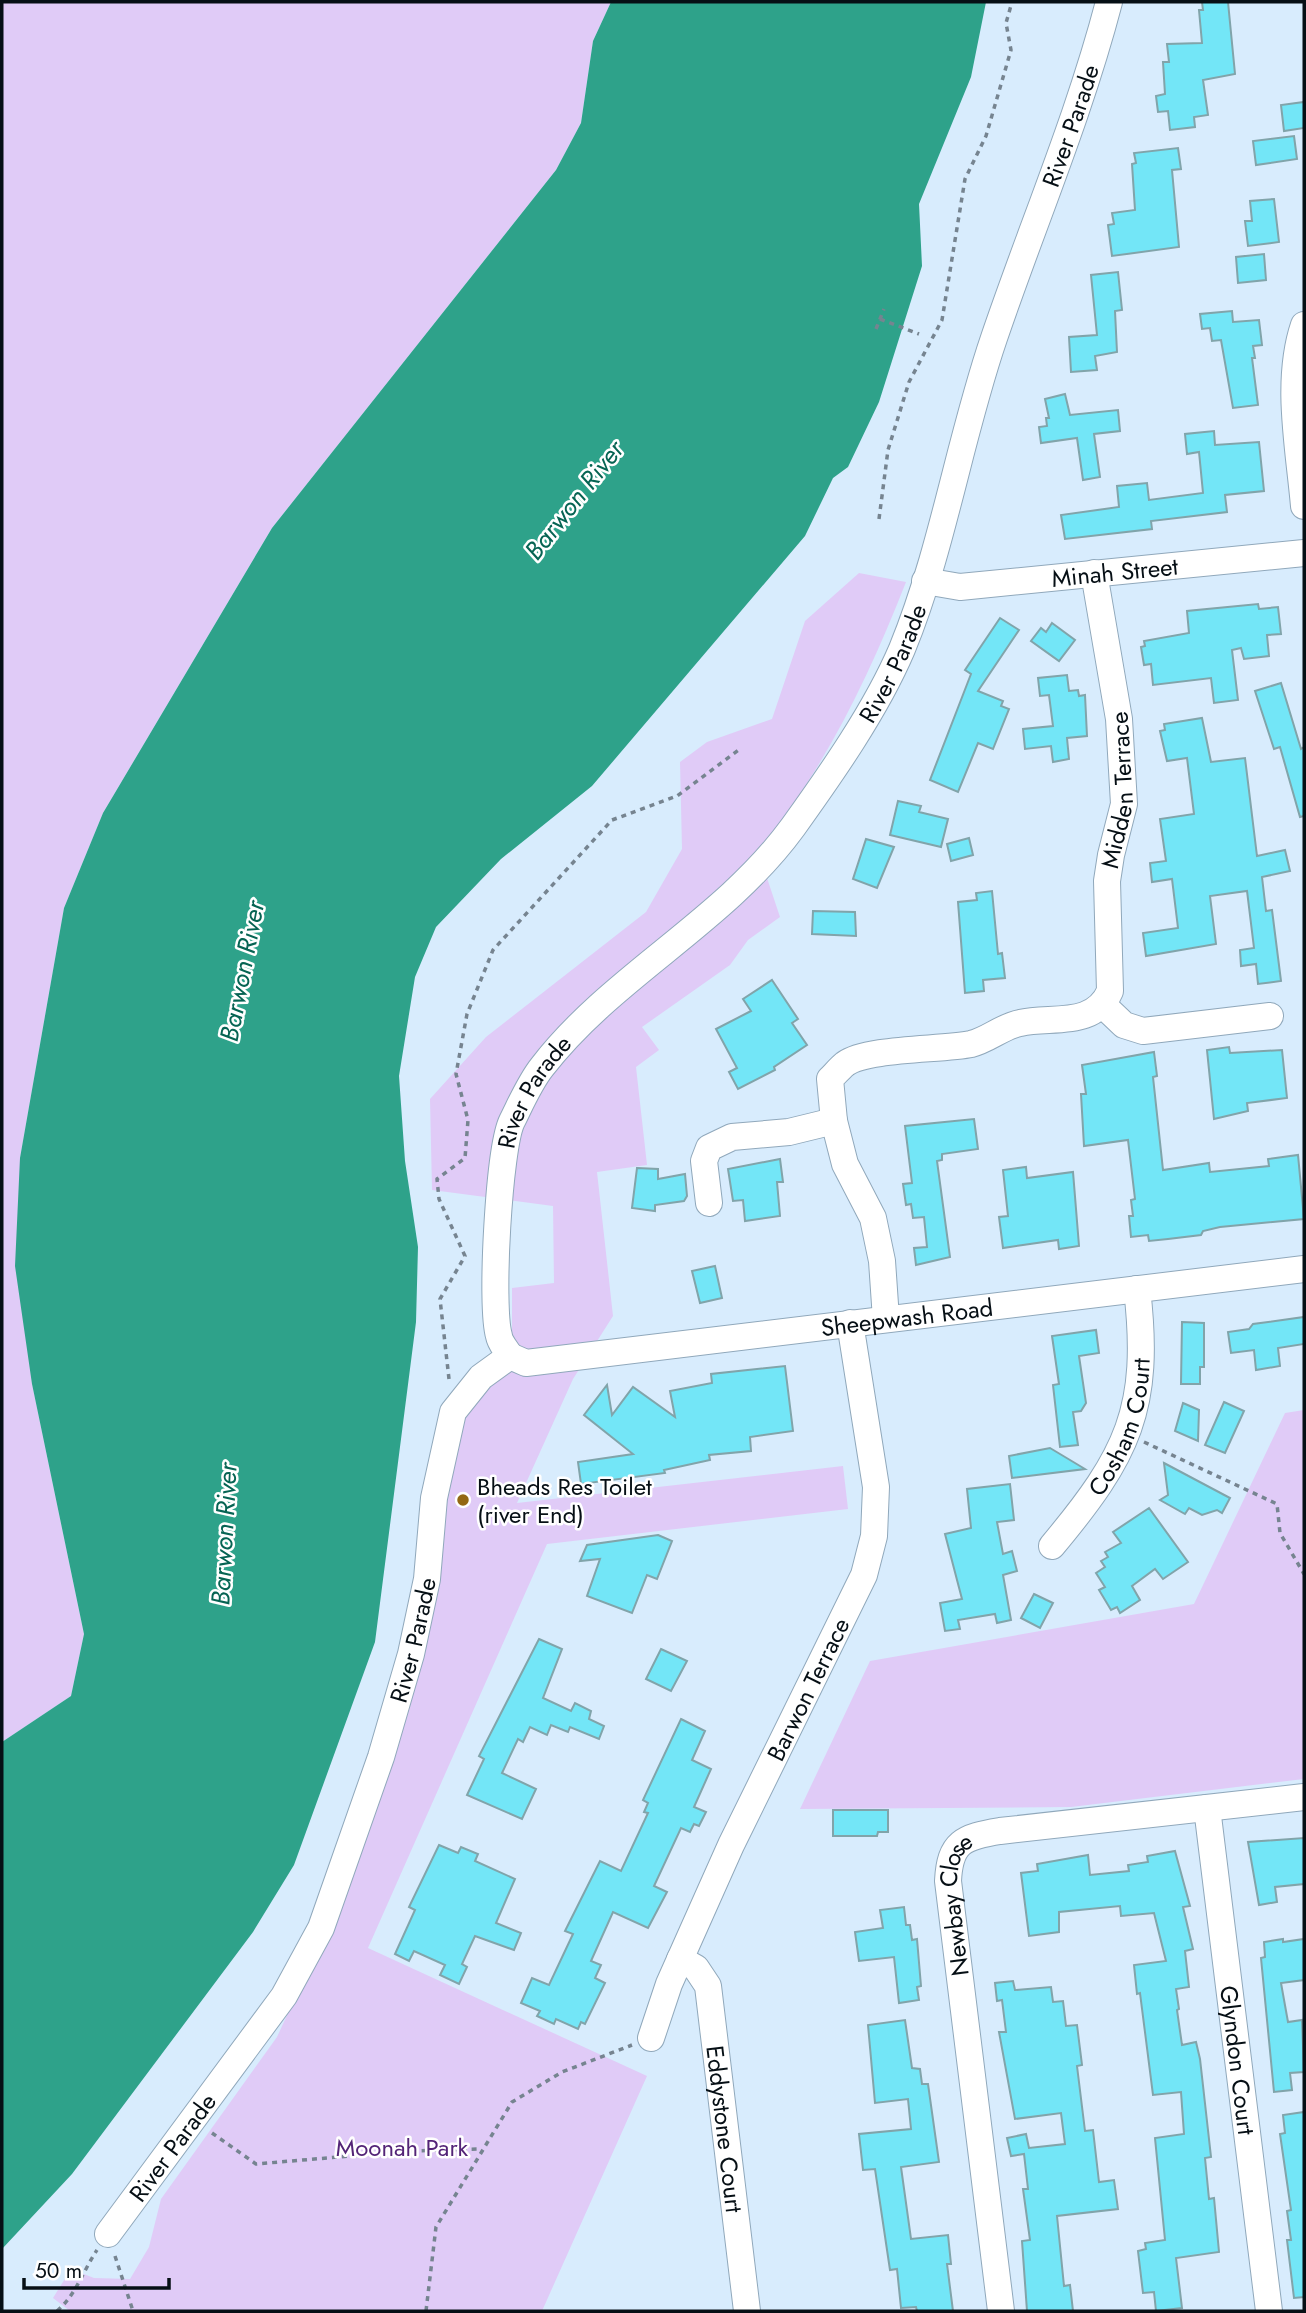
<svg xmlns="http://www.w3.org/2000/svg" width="1306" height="2313" font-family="Jost,sans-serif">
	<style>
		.green { fill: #e0cbf7 }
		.water { fill: #2ea28a }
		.building { fill: #73e6f7; stroke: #81a4aa; stroke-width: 2 }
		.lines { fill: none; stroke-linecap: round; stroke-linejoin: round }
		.minor-casing { stroke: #90a8bb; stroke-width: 28 }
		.path { stroke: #768490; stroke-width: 3.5; stroke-dasharray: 5 5; stroke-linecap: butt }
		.minor { stroke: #fff; stroke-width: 26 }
		.poi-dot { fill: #936813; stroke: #fff; stroke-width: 2.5 }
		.labels { text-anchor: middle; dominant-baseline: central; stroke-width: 5; stroke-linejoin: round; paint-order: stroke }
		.street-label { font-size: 24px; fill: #060f15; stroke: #fff }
		.poi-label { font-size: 24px; fill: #060f15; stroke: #fff; text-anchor: start }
		.park-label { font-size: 24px; fill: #532477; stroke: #fff }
		.water-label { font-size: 26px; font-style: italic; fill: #066453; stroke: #fff }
	</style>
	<rect width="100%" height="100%" fill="#d8ecfd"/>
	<!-- green -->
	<g class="green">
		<path d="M2,2H611L593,41L581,123L556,170L272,528L103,813L64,908L20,1158L32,1384L84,1634L71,1696L2,1742Z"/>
		<path d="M859,573L906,582C867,681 825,768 758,851L780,917L748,940L730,965L642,1027L659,1050L636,1067L647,1165L597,1172L613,1316L573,1379L517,1503L843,1466L848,1509L547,1544L368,1948L647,2076L542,2311H70L53,2298L71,2269L94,2278L130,2279L149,2247L161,2199L277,2037L325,1933L461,1411L499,1375L512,1333V1288L554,1283L553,1206L432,1190L430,1099L486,1037L646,912L682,849L680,762L707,742L772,719L805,621Z"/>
		<path d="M1304,1410V1779L1071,1807L800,1809L870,1661L1194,1604L1285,1413Z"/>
	</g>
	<!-- water -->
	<path class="water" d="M611,2H986L971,77L919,204L922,266L879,402L848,467L833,478L805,536L592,786L501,859L436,927L415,977L399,1076L405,1161L418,1247L416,1322L375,1642L294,1865L253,1932L72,2174L2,2249V1742L71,1696L84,1634L32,1384L15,1266L20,1158L64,908L103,813L272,528L556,170L581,123L593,41Z"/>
	<!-- building -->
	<g class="building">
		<path d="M1202,2H1228L1235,74L1203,80L1208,115L1194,117L1195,127L1170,130L1168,111L1158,112L1156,96L1165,94L1163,62H1169L1167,44L1202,43L1199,10H1203Z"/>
		<path d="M1304,102V128L1284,131L1281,105Z"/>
		<path d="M1294,136L1297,159L1256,165L1253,141Z"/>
		<path d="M1178,148L1181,169L1172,170L1179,247L1112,256L1108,225L1114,224L1112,213L1135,210L1132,164L1136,163L1134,153Z"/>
		<path d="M1274,199L1279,242L1248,246L1245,221H1252L1250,201Z"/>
		<path d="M1264,254L1266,280L1238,283L1236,257Z"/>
		<path d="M1118,272L1122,310L1115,311L1117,352L1095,356L1097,370L1071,372L1069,337L1097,335L1091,275Z"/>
		<path d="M1232,311L1233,322L1259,320L1262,345L1253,346L1255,358H1252L1258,405L1233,408L1221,340L1212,341L1210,328L1202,329L1200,314Z"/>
		<path d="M1065,394L1070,415L1118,410L1120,431L1094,434L1100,477L1083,480L1077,438L1041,443L1039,427L1047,426L1046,418H1049L1045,399Z"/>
		<path d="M1214,431L1215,445L1259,442L1264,491L1225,495L1227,512L1151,521L1152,529L1065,539L1061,515L1119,507L1117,486L1147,483L1149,500L1203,493L1199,452L1187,454L1185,434Z"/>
		<path d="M1258,604L1259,609L1278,607L1281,634L1267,635L1269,656L1244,659L1241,648L1232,650L1238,700L1214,703L1211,678L1153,685L1151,664L1144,665L1141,647L1145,646L1144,641L1189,633L1187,611Z"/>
		<path d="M1000,618L1019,630L978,691L1003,701L1001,706L1009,709L993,749L978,743L958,792L930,780L971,674L965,670Z"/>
		<path d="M1052,623L1075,640L1059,661L1031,641L1041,628L1046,632Z"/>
		<path d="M1067,675L1069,691L1078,690L1079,696L1085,695L1087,736L1067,738L1069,759L1053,762L1051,746L1025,749L1023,729L1053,726L1049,695L1040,696L1038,678Z"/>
		<path d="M1281,683L1301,749L1304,747V816L1300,817L1280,747L1274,749L1255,691Z"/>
		<path d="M1202,718L1211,762L1245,758L1257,856L1285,850L1290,871L1262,877L1266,911L1272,910L1281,981L1258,984L1256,964L1241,966L1240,950L1254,948L1247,891L1210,896L1216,944L1146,956L1143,933L1178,928L1172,879L1152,882L1150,863L1166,861L1160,819L1194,814L1187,758L1167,761L1160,731L1165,730L1164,724Z"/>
		<path d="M898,801L921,806L919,812L948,819L941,847L890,835Z"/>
		<path d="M969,838L973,855L951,861L947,844Z"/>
		<path d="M866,839L894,847L877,888L853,879Z"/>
		<path d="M992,891L998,954L1002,953L1005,978L983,980L984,991L965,993L958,902L977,900L976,893Z"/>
		<path d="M813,911L855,912L856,936L812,934Z"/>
		<path d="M772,980L798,1019L792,1023L807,1045L774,1067L775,1070L738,1089L729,1072L737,1068L716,1029L751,1011L743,999Z"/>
		<path d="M1229,1047L1230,1053L1282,1050L1287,1098L1247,1103L1248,1111L1214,1119L1207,1050Z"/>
		<path d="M1154,1052L1157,1076L1153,1077L1163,1170L1209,1163L1210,1172L1269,1166L1268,1159L1298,1155L1304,1219L1220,1227L1203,1231L1201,1235L1168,1239L1149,1241L1148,1235L1131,1237L1129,1216H1133L1131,1200L1135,1199L1128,1140L1084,1146L1081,1094H1086L1082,1065Z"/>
		<path d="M974,1119L978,1149L942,1154V1160L937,1161L950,1257L916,1265L914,1248L927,1247L924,1217L913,1218L911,1204L906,1205L903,1184L912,1183L905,1126Z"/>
		<path d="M780,1159L783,1182H777L780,1216L745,1221L743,1200L733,1201L728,1169Z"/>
		<path d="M1026,1167L1027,1178L1073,1172L1079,1246L1059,1249L1058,1240L1003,1248L999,1217L1008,1216L1003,1170Z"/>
		<path d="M637,1168L658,1169V1179L685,1174L687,1196L684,1201L655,1205V1211L632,1208Z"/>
		<path d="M715,1266L722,1298L700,1303L692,1271Z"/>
		<path d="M1304,1317V1344L1278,1348L1280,1366L1256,1370L1254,1350L1231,1353L1228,1332L1249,1329L1253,1324Z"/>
		<path d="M1182,1322L1204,1323V1367H1200V1384H1181Z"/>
		<path d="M1096,1330L1099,1353L1079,1356L1086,1403L1081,1411L1073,1412L1078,1445L1060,1447L1053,1385L1059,1384L1052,1336Z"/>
		<path d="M785,1366L793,1431L750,1437L751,1451L709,1455L710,1460L664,1470L665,1473L581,1484L578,1462L633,1454L584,1415L607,1385L612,1415L633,1387L675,1417L670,1391L712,1383L711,1374Z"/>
		<path d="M1224,1402L1244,1411L1225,1453L1205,1445Z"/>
		<path d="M1183,1403L1199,1410L1198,1441L1175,1431Z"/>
		<path d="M1050,1448L1085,1469L1012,1478L1009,1456Z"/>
		<path d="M1164,1463L1230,1498L1222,1513L1217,1510L1202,1515L1189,1508L1185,1514L1160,1500L1168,1495Z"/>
		<path d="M1010,1484L1014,1520L997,1522L1003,1554L1012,1551L1017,1571L1003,1575L1011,1620L997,1623L995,1614L958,1620L960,1629L945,1631L940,1603L962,1599L945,1534L971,1528L967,1489Z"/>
		<path d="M1149,1508L1188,1562L1163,1579L1155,1569L1132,1586L1140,1600L1120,1613L1117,1607L1111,1610L1099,1590L1105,1587L1096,1573L1105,1567L1101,1561L1108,1557L1105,1552L1121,1543L1113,1532Z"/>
		<path d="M658,1535L672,1541L657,1579L647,1575L632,1613L587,1596L600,1559L580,1561L587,1545Z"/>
		<path d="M1034,1594L1053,1603L1040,1628L1021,1618Z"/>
		<path d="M539,1639L562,1649L543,1698L571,1711L575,1703L591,1711L589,1719L604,1726L599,1739L570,1727L568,1732L551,1725L547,1735L530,1727L523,1742L518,1739L502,1773L536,1789L522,1819L467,1795L484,1759L479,1756Z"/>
		<path d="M661,1649L687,1661L671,1691L646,1679Z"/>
		<path d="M681,1719L705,1731L692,1760L711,1769L694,1807L706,1812L699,1826L694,1824L690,1832L681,1828L654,1886L667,1892L648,1928L613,1912L591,1961L601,1965L595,1978L605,1983L585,2024L581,2022L578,2029L556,2019L554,2024L537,2016L540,2011L521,2003L532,1978L549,1985L573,1934L565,1931L600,1861L621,1871L648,1813L644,1812L648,1803L643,1800Z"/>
		<path d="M833,1810H888V1832H878L877,1836H833Z"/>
		<path d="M1304,1838V1884L1275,1887L1277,1902L1259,1905L1248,1842Z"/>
		<path d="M439,1845L458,1853L461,1847L478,1854L475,1861L515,1879L496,1923L521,1933L514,1950L475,1936L462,1964L467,1967L459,1984L440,1975L445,1965L414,1951L409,1961L395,1954L415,1910L409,1907Z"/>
		<path d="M1175,1851L1190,1906L1183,1907L1193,1949L1185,1951L1189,1987L1176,1989L1179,2009L1177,2010L1182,2045L1196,2042L1200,2059L1211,2157L1205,2158L1209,2199L1214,2198L1219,2252L1176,2258L1182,2308L1156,2311L1154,2292L1143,2293L1138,2251L1146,2249L1145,2243L1165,2240L1155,2138L1184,2134L1181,2092L1153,2095L1140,1993L1137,1994L1134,1965L1166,1961L1154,1913L1121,1916L1120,1906L1059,1912V1932L1029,1936L1021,1873L1038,1871L1037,1864L1088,1855L1090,1875L1129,1871L1128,1865L1148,1862L1147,1856Z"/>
		<path d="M904,1907L906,1925H910L912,1940L917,1939L921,1986L917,1987L919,2000L899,2003L894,1957L859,1961L855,1932L883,1928L880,1910Z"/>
		<path d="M1283,1939V1942L1304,1939V1980L1281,1983L1288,2022L1302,2020L1304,2072L1290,2073L1292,2090L1274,2092L1261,1958L1265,1957L1264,1942Z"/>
		<path d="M1013,1981L1015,1990L1051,1987L1053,2002L1063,2001L1066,2026L1077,2025L1082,2065L1077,2066L1085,2131L1093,2130L1099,2182L1114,2180L1118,2209L1057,2216L1064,2286L1070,2285L1073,2311H1027L1022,2241L1030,2240L1023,2189H1028L1024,2154L1011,2156L1007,2138L1026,2134L1029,2148L1065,2144L1061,2113L1015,2119L999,2032H1006L1002,2000L997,2001L995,1983Z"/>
		<path d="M905,2020L912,2068L920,2069L922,2084H928L939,2162L901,2167L911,2239L948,2235L951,2264H947L953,2311H917L916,2307L901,2308L897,2269L890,2270L875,2169L863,2170L859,2134L911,2129L908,2099L875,2103L868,2025Z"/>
		<path d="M1304,2112V2297L1294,2298L1287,2240H1291L1287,2211L1291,2210L1280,2134L1285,2133L1283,2115Z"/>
	</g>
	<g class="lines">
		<defs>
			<g id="minor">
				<path d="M1304,325C1285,381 1299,448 1304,506"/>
				<path id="s1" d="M925,581L960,587L1304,553"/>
				<path d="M1104,1006L1124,1025L1143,1031L1270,1016"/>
				<path d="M709,1203L704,1161L709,1148L732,1137L789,1132L834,1121"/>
				<path id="s2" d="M886,1319L882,1261L873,1218L845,1164L834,1121L830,1079C835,1074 840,1068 845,1064C866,1048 942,1050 971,1044C988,1040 1003,1026 1020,1023C1053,1016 1094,1028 1110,991L1107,881L1111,855L1124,804L1119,719L1094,573"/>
				<path id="s3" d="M510,1356C506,1349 500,1343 499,1336C490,1306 499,1147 512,1121C521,1103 530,1082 542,1067C613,975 723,923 793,827C831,774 876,710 902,649C943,549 959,440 994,338C1032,226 1079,117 1109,2"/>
				<path id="s4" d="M510,1356L526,1363L1304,1269"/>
				<path id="s5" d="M1052,1546C1128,1455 1151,1409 1137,1289"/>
				<path id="s6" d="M1207,1808L1269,2311"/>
				<path id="s7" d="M680,1959L696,1968L708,1986L747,2311"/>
				<path id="s8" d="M651,2038L669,1984L731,1845L864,1575L874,1536L876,1487L850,1323"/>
				<path id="s9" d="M108,2234L284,1996L321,1928L381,1757L411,1654L427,1579L434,1498L453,1412L481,1377L510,1356"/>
				<path id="s10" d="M1001,2311L948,1881C950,1842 963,1837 1000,1831L1304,1797"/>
			</g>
		</defs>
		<!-- minor casing -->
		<use href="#minor" class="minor-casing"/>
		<!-- path -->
		<g class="path">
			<path d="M880,319L919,334"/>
			<path d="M876,329L884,309"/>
			<path d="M879,519L888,450L909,382L942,320L965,179L986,136L1011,50L1006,23L1012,2"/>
			<path d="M449,1379L440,1299L465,1256L439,1199L437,1179L465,1158L468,1120L456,1074L467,1014L493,950L612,820L677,796L740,749"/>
			<path d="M1144,1442L1277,1504L1280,1533L1304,1574"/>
			<path d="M212,2133L256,2164L409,2151L481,2149"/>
			<path d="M115,2256L133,2311"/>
			<path d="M57,2311C76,2295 83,2271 97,2250"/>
			<path d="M426,2311L436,2227L512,2102L562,2072L632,2045"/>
		</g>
		<!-- minor -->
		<use href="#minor" class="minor"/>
	</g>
	<!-- markers -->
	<circle class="poi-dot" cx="463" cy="1500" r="7"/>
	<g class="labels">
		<!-- street labels -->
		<g class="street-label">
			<text stroke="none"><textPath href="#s3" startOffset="1409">River Parade</textPath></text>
			<text stroke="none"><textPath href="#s1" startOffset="191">Minah Street</textPath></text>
			<text stroke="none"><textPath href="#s3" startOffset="842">River Parade</textPath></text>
			<text stroke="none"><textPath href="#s2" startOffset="756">Midden Terrace</textPath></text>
			<text stroke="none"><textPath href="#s3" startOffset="275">River Parade</textPath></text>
			<text stroke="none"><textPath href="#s4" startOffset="401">Sheepwash Road</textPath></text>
			<text stroke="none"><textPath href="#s5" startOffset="140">Cosham Court</textPath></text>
			<text stroke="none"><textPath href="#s9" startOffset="676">River Parade</textPath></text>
			<text stroke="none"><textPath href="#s8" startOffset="383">Barwon Terrace</textPath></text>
			<text stroke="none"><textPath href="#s10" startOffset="411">Newbay Close</textPath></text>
			<text stroke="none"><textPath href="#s6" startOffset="254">Glyndon Court</textPath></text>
			<text stroke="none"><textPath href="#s7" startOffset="184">Eddystone Court</textPath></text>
			<text stroke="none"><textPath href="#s9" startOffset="108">River Parade</textPath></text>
		</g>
		<!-- poi labels -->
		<g class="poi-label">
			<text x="477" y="1486">Bheads Res Toilet<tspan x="477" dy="28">(river End)</tspan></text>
		</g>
		<!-- park labels -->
		<g class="park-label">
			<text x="402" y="2147">Moonah Park</text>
		</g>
		<!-- water labels -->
		<g class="water-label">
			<text transform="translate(574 500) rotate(-52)">Barwon River</text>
			<text transform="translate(242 971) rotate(-79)">Barwon River</text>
			<text transform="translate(224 1534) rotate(-87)">Barwon River</text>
		</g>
	</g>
	<!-- border -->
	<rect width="1306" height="2313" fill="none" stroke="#060f15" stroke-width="7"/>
	<!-- scale -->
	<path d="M24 2278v10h145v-10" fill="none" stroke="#060f15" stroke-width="3.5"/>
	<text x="35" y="2278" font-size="21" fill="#060f15" stroke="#ffffff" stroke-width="5" paint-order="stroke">50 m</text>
</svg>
